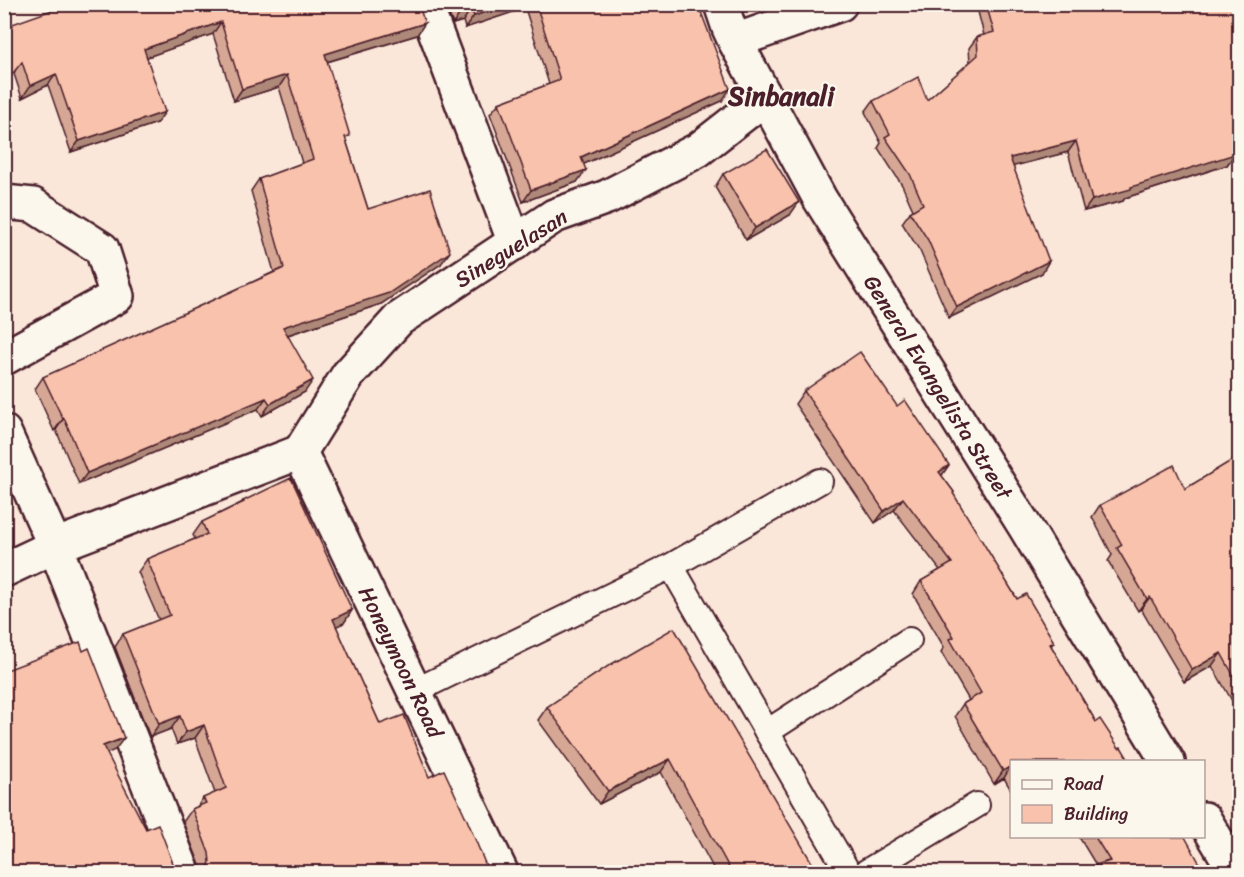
<svg xmlns="http://www.w3.org/2000/svg" width="1244" height="877" font-family="Sriracha,sans-serif">
	<style>
		.lines { fill: none; stroke-linecap: round; stroke-linejoin: round }
		.lane-casing { stroke: #4a1f2b; stroke-width: 28 }
		.street-casing { stroke: #4a1f2b; stroke-width: 38 }
		.secondary-casing { stroke: #4a1f2b; stroke-width: 38 }
		.lane { stroke: #fbf7ec; stroke-width: 24 }
		.street { stroke: #fbf7ec; stroke-width: 33 }
		.secondary { stroke: #fbf7ec; stroke-width: 33 }
		.wall { fill: #d6a794; stroke: #4a1f2b; stroke-width: 1.5 }
		.shaded-wall { fill: #ae8878; stroke: #4a1f2b; stroke-width: 1.5 }
		.building { fill: #f9c2ac; stroke: #4a1f2b; stroke-width: 1.5 }
		.labels { text-anchor: middle; dominant-baseline: central; stroke-width: 4.5; stroke-linejoin: round; paint-order: stroke }
		.street-label { font-size: 22px; fill: #4a1f2b; stroke: #fbf7ec }
		.quarter-label { font-size: 26px; font-weight: bold; fill: #4a1f2b; stroke: #fbf7ec }
	</style>
	<rect width="100%" height="100%" fill="#fae7d9"/>
	<filter id="ink" filterUnits="userSpaceOnUse"><feTurbulence type="fractalNoise" baseFrequency=".0167" numOctaves="2"/><feDisplacementMap in="SourceGraphic" scale="12" xChannelSelector="R" yChannelSelector="G"/><feConvolveMatrix kernelMatrix="1 2 1 2 8 2 1 2 1" color-interpolation-filters="sRGB"/></filter>
	<g filter="url(#ink)">
		<g class="lines">
			<defs>
				<g id="lane">
					<path d="M671,566L848,872"/>
					<path d="M415,691L671,566L820,481"/>
					<path d="M767,732L909,640"/>
					<path d="M866,872L977,805"/>
				</g>
				<g id="street">
					<path d="M425,4L515,243"/>
					<path d="M735,41L840,4"/>
					<path d="M4,202L33,205L102,249L117,296L4,358"/>
					<path d="M4,432L55,546L183,872"/>
					<path d="M300,452L348,375L399,319L554,216L607,197L698,150L766,97"/>
					<path d="M300,452L501,872"/>
					<path d="M4,570L55,546L300,452"/>
				</g>
				<g id="secondary">
					<path d="M721,4L729,28L735,41L820,199L1024,525L1168,762"/>
					<path d="M1204,819L1236,872"/>
				</g>
			</defs>
			<!-- lane casing -->
			<use href="#lane" class="lane-casing"/>
			<!-- street casing -->
			<use href="#street" class="street-casing"/>
			<!-- secondary casing -->
			<use href="#secondary" class="secondary-casing"/>
			<!-- lane -->
			<use href="#lane" class="lane"/>
			<!-- street -->
			<use href="#street" class="street"/>
			<!-- secondary -->
			<use href="#secondary" class="secondary"/>
		</g>
		<!-- wall -->
		<g class="wall">
			<path d="M69,4L417,35L327,62L346,140L368,209L441,264L381,304L288,335L305,392L262,416L258,409L79,484L56,430L54,431L35,389L43,377L274,272L251,191L259,179L302,163L279,87L234,101L213,34L147,57L157,123L71,152L48,85L22,98L14,74L36,17Z"/>
			<path d="M445,4H698L722,101L584,164L577,182L523,202L490,114L499,103L549,84L525,8L465,28L463,21L453,24Z"/>
			<path d="M976,4H1239V153L1235,154L1227,165L1125,198L1123,201L1084,211L1068,152L1013,166L1042,273L949,318L920,251L902,223L910,212L913,210L902,185L878,148L881,143L865,112L873,101L927,100L970,62L969,48L977,37L984,35Z"/>
			<path d="M723,174L790,215L746,240L715,187Z"/>
			<path d="M804,391L942,476L954,492L953,494L1017,599L1054,642L1051,646L1096,722L1119,748L1011,762V790L1004,778L994,784L955,716L963,704L969,700L941,652L944,647L913,594L921,581L940,570L894,510L875,523L795,404Z"/>
			<path d="M1239,456V713L1212,666L1184,682L1141,609L1138,611L1108,561L1112,555L1092,517L1100,505L1185,489Z"/>
			<path d="M243,501L352,610L344,623L336,626L380,724L429,777L489,873H201L200,865L183,822L192,809L197,807L203,798L215,793L195,738L177,744L171,729L150,737L115,647L123,634L159,620L138,572L147,559L195,539L193,535L202,522L241,503Z"/>
			<path d="M610,665L818,873H716L661,772L599,804L538,720L547,707Z"/>
			<path d="M1079,837H1185L1096,865Z"/>
		</g>
		<!-- shaded-wall -->
		<g class="shaded-wall">
			<path d="M508,4H527L525,8L465,28L474,16Z"/>
			<path d="M471,9L463,21L453,24L461,12Z"/>
			<path d="M221,22L213,34L136,61L144,49Z"/>
			<path d="M425,23L417,35L316,65L325,54Z"/>
			<path d="M56,74L48,85L22,98L30,86Z"/>
			<path d="M287,75L279,87L234,101L242,89Z"/>
			<path d="M730,89L722,101L573,169L581,157Z"/>
			<path d="M165,112L157,123L71,152L79,141Z"/>
			<path d="M1076,141L1068,152L1003,169L1010,158Z"/>
			<path d="M1239,144V153L1235,154L1227,165L1125,198L1123,201L1084,211L1092,200L1131,187L1233,145Z"/>
			<path d="M586,170L577,182L523,202L531,190Z"/>
			<path d="M799,202L790,215L746,240L755,228Z"/>
			<path d="M450,252L441,264L381,304L275,339L283,327Z"/>
			<path d="M1049,261L1042,273L949,318L957,307Z"/>
			<path d="M313,380L305,392L262,416L270,404Z"/>
			<path d="M266,398L258,409L79,484L87,473Z"/>
			<path d="M64,418L56,430L54,431L63,419Z"/>
			<path d="M949,465L940,478L939,472Z"/>
			<path d="M903,498L894,510L875,523L884,511Z"/>
			<path d="M11,504L4,512V506Z"/>
			<path d="M1150,597L1141,609L1138,611L1147,599Z"/>
			<path d="M12,602L4,612V607Z"/>
			<path d="M352,610L344,623L325,631L333,619Z"/>
			<path d="M1221,653L1212,666L1184,682L1192,670Z"/>
			<path d="M180,716L171,729L150,737L159,724Z"/>
			<path d="M204,725L195,738L177,744L186,732Z"/>
			<path d="M124,738L115,750L94,759L103,746Z"/>
			<path d="M670,759L661,772L599,804L608,791Z"/>
			<path d="M1011,766L1004,778L994,784L1003,771Z"/>
		</g>
		<!-- building -->
		<g class="building">
			<path d="M69,4H418L425,23L325,54L350,136L345,137L368,209L430,189L450,252L389,293L283,327L313,380L270,404L266,398L87,473L64,418L63,419L43,377L284,268L259,179L313,159L287,75L242,89L221,22L144,49L165,112L79,141L56,74L30,86L22,62L4,84V27Z"/>
			<path d="M458,4H508L474,16L471,9L461,12Z"/>
			<path d="M536,4H698L730,89L581,157L586,170L531,190L499,103L560,80Z"/>
			<path d="M986,4H1239V144L1233,145L1235,154L1131,187V189L1092,200L1076,141L1010,158L1049,261L957,307L928,240L910,212L923,204L910,174L885,137L890,134L873,101L918,77L927,100L978,55L977,37L994,32Z"/>
			<path d="M767,149L799,202L755,228L723,174Z"/>
			<path d="M860,352L897,406L905,400L949,465L939,472L954,492L953,493L1017,599L1026,594L1054,642L1050,644L1096,722L1100,719L1119,748L1121,747L1130,762H1011V766L1003,771L963,704L981,693L950,639L954,637L921,581L952,563L903,498L884,511L804,391Z"/>
			<path d="M1239,456V685L1221,653L1192,670L1150,597L1147,599L1117,548L1122,545L1100,505L1174,465L1185,489Z"/>
			<path d="M291,478L352,610L333,619L380,724L404,715L429,777L444,770L468,822L489,873H204L207,871L210,862L209,853L192,809L206,803L203,798L226,788L204,725L186,732L180,716L159,724L123,634L170,615L147,559L207,534L202,522L244,502L243,501Z"/>
			<path d="M4,489L11,504L4,506Z"/>
			<path d="M4,592L12,602L4,607Z"/>
			<path d="M674,628L818,873H732L670,759L608,791L547,707L610,665Z"/>
			<path d="M80,642L83,651L89,648L124,738L103,746L146,829L158,824L174,866L179,873H4V671Z"/>
			<path d="M1095,837H1185L1205,873H1071L1110,861Z"/>
		</g>
	</g>
	<g class="labels">
		<!-- street labels -->
		<g class="street-label">
			<text transform="translate(511 248) rotate(-32)">Sineguelasan</text>
			<text transform="translate(938 387) rotate(58)">General Evangelista Street</text>
			<text transform="translate(401 662) rotate(64)">Honeymoon Road</text>
		</g>
		<!-- quarter labels -->
		<g class="quarter-label">
			<text x="781" y="96">Sinbanali</text>
		</g>
	</g>
	<!-- margin -->
	<rect width="1244" height="877" fill="none" stroke="#fbf7ec" stroke-width="24"/>
	<rect x="12" y="12" width="1220" height="853" fill="none" stroke="#4a1f2b" stroke-width="2" filter="url(#ink)"/>
	<!-- legend -->
	<rect x="1010" y="760" width="195" height="78" fill="#fbf7ec" stroke="#b4a19f" stroke-width="1.5"/>
	<rect x="1022" y="780" width="30" height="9" fill="#fbf7ec" stroke="#b4a19f" stroke-width="1.5"/>
	<text x="1064" y="790" font-size="18" fill="#4a1f2b">Road</text>
	<rect x="1022" y="805" width="30" height="18" fill="#f9c2ac" stroke="#b4a19f" stroke-width="1.5"/>
	<text x="1064" y="820" font-size="18" fill="#4a1f2b">Building</text>
</svg>
